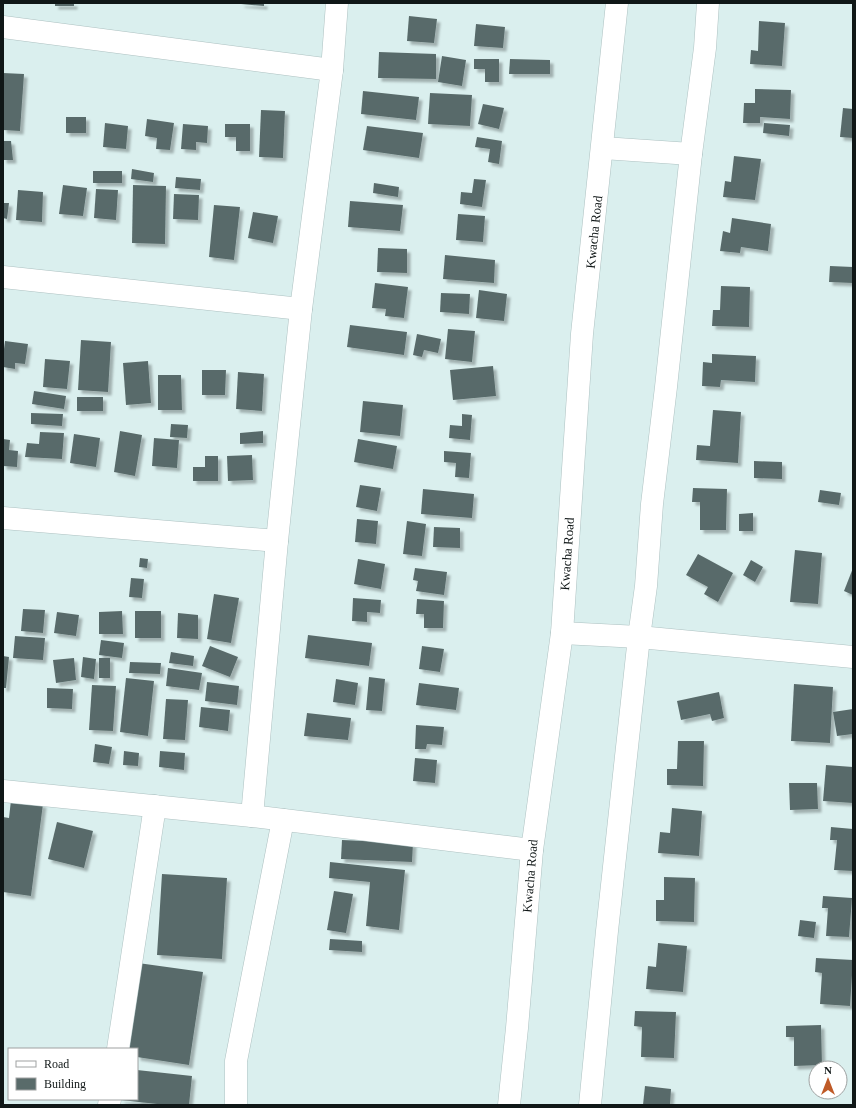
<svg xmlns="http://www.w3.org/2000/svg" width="856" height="1108" font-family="Georgia,serif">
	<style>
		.building { fill: #596b6a; filter: url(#shadow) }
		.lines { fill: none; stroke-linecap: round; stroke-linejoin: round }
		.minor-casing { stroke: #adc1c1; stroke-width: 23 }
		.major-casing { stroke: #adc1c1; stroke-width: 23 }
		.minor { stroke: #fff; stroke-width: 22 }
		.major { stroke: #fff; stroke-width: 22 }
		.labels { text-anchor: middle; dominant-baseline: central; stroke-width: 4; stroke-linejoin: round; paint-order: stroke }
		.street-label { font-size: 13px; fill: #101717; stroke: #fff }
	</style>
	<defs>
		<filter id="shadow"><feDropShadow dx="3.5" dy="3.5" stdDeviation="1" flood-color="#0004"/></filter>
	</defs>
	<rect width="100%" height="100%" fill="#daefee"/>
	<!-- building -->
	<g class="building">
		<rect x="55" y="3" width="19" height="3"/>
		<path d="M241,3H264V6L241,4Z"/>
		<path d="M409,16L437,19L434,43L407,41Z"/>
		<path d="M759,21L785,23L782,66L750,64L751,50L758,51Z"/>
		<path d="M476,24L505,27L503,48L474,46Z"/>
		<path d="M379,52L436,54V79L378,78Z"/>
		<path d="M442,56L466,60L462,86L438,82Z"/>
		<path d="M474,59H499V82H485V69H474Z"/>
		<path d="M510,59L550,60V74H509Z"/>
		<path d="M3,73L24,74L20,131L3,130Z"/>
		<path d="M755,89L791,90L790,119L760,117V123H743L744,103H755Z"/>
		<path d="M363,91L419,97L416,120L361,114Z"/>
		<path d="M430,93L472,95L470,126L428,124Z"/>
		<path d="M483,104L504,108L499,129L478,124Z"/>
		<path d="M843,108L853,109V138L840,137Z"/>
		<path d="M261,110L285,111L283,158L259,157Z"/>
		<rect x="66" y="117" width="20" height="16"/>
		<path d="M147,119L174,123L170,150L156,149L157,138L145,136Z"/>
		<path d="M105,123L128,126L126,149L103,147Z"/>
		<path d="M764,123L790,125L789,136L763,133Z"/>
		<path d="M183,124L208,126L207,143L196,142V150L181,149Z"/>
		<path d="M225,124H250V151H236V137H225Z"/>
		<path d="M367,126L423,133L419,158L363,150Z"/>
		<path d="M477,137L502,141L499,164L488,162L490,149L475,147Z"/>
		<path d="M3,141H11L13,160H3Z"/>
		<path d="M734,156L761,159L755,200L723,197L725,181L731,182Z"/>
		<path d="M132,169L154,173L153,182L131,179Z"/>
		<rect x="93" y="171" width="29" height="12"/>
		<path d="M176,177L201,179L200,190L175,188Z"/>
		<path d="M474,179L486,180L482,207L460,204L461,192L472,193Z"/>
		<path d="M374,183L399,187L398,197L373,193Z"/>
		<path d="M63,185L87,188L83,216L59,214Z"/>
		<path d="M133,185L166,186L165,244L132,243Z"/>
		<path d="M96,189L118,190L116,220L94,218Z"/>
		<path d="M18,190L43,192L42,222L16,220Z"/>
		<path d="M174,194L199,195L198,220L173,219Z"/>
		<path d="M350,201L403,205L400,231L348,227Z"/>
		<path d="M3,203H9L7,219L3,218Z"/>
		<path d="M214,205L240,207L234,260L209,257Z"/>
		<path d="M253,212L278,216L273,243L248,238Z"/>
		<path d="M458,214L485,216L483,242L456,240Z"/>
		<path d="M732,218L771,224L768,251L741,247L740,253L720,251L723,231L730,233Z"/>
		<path d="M378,248L407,249V273L377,272Z"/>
		<path d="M445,255L495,260L494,283L443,279Z"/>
		<path d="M830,266L853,267V283L829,282Z"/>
		<path d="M375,283L408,287L404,318L385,316L386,309L372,308Z"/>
		<path d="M721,286L750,287L749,327L712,326L713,310H720Z"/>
		<path d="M479,290L507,294L504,321L476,318Z"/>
		<path d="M441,293L470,294L469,314L440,312Z"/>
		<path d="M350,325L407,332L404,355L347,347Z"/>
		<path d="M448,329L475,331L472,362L445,359Z"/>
		<path d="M417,334L441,339L438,353L424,350L422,357L413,355Z"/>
		<path d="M81,340L111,342L108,392L78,390Z"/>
		<path d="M5,341L28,344L25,364L15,363V369L3,367V357Z"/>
		<path d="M712,354L756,356L755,382L721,380L720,387L702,386L703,362L712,363Z"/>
		<path d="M45,359L70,361L67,389L43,387Z"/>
		<path d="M148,361L151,403L126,405L123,363Z"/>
		<path d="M493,366L496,396L453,400L450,370Z"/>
		<path d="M202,370H226L225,395H202Z"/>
		<path d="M238,372L264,374L262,411L236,409Z"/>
		<path d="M158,375H181L182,410H158Z"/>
		<path d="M34,391L66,396L64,409L32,404Z"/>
		<rect x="77" y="397" width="26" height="14"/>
		<path d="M363,401L403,405L400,436L360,432Z"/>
		<path d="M713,410L741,412L738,463L696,460L697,445L710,446Z"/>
		<path d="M31,413L63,414L62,426L31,424Z"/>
		<path d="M462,414L472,415L470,440L449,438L450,425L462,426Z"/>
		<path d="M171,424L188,425L187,438L170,437Z"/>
		<path d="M120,431L142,435L135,476L114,472Z"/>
		<path d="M263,431V443L240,444V433Z"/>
		<path d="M40,432L64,433L62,459L25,457L27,443L39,444Z"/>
		<path d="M74,434L100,438L96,467L70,463Z"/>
		<path d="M154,438L179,440L177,468L152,466Z"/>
		<path d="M3,439L10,440L9,450L18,451L17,467L3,466Z"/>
		<path d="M358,439L397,446L393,469L354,462Z"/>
		<path d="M444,451L471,453L469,478L455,477L456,463L444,462Z"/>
		<path d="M252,455L253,480L228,481L227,456Z"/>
		<path d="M205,456H218V481H193V467H205Z"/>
		<path d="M754,461L782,462V479L754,478Z"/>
		<path d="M360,485L381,488L377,511L356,507Z"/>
		<path d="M693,488L727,489L726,530H700V502H692Z"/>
		<path d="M423,489L474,494L472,518L421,514Z"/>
		<path d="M820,490L841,493L839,505L818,502Z"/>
		<path d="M753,513V531H739V514Z"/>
		<path d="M357,519L378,521L376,544L355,542Z"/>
		<path d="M407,521L426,524L422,556L403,554Z"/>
		<path d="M434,527L460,528V548L433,547Z"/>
		<path d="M795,550L822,553L818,604L790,602Z"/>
		<path d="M698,554L733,573L718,602L704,594L708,587L686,575Z"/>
		<path d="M140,558L148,559L147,568L139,567Z"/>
		<path d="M358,559L385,564L381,589L354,584Z"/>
		<path d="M751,560L763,567L755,582L743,575Z"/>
		<path d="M415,568L447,572L444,595L416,591L418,581L413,580Z"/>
		<path d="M853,568V595L844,591Z"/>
		<path d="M131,578L144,579L142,598L129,597Z"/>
		<path d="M214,594L239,598L231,643L207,639Z"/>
		<path d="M353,598L381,600L380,613L367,612V622L352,621Z"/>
		<path d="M417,599L444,601L443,628H424V614H416Z"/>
		<path d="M23,609L45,610L43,633L21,631Z"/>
		<path d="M122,611L123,634H99V612Z"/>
		<rect x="135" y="611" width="26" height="27"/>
		<path d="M57,612L79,615L76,636L54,633Z"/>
		<path d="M178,613L198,615V639L177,638Z"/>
		<path d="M308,635L372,643L369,666L305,658Z"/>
		<path d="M15,636L45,638L43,660L13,658Z"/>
		<path d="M101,640L124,643L122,658L99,655Z"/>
		<path d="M210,646L238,657L230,677L202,666Z"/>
		<path d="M422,646L444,649L440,672L419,669Z"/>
		<path d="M171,652L194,656L193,666L169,663Z"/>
		<path d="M3,656L9,657L6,688H3Z"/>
		<path d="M83,657L96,659L94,679L81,677Z"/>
		<path d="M74,658L76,680L56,683L53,660Z"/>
		<rect x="99" y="658" width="11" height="20"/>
		<path d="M130,662L161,663L160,674L129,673Z"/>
		<path d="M168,668L202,673L199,690L166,686Z"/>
		<path d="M369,677L385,679L382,711L366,710Z"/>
		<path d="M126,678L154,681L148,736L120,732Z"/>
		<path d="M336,679L358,683L355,705L333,702Z"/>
		<path d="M207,682L239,686L237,705L205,701Z"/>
		<path d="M419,683L459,688L456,710L416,705Z"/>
		<path d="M794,684L833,687L830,743L791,741Z"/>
		<path d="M92,685L116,686L113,731L89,730Z"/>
		<path d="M47,688L73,689L72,709L47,708Z"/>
		<path d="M719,692L724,718L712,721L710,714L681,720L677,701Z"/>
		<path d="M166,699L188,700L185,740L163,739Z"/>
		<path d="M201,707L230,710L228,731L199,727Z"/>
		<path d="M853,709V734L837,736L833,712Z"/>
		<path d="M307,713L351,718L348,740L304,736Z"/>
		<path d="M416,725L444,727L442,745L427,744L426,749H415Z"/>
		<path d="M678,741H704L703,786L667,785V769H677Z"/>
		<path d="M95,744L112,747L109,764L93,762Z"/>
		<path d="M124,751L139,753L138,766L123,765Z"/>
		<path d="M160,751L185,753L184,770L159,767Z"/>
		<path d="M415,758L437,760L435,783L413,781Z"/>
		<path d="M826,765L853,767V803L823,801Z"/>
		<path d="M789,783H817L818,809L790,810Z"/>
		<path d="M11,800L43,804L31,896L3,892V817L9,818Z"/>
		<path d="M672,808L702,811L699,856L658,853L660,832L670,833Z"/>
		<path d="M57,822L93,831L84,868L48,859Z"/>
		<path d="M831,827L853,829V871L834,870L837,840H830Z"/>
		<path d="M342,840L413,843L412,862L341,859Z"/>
		<path d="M330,862L405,870L399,930L366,926L370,882L329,878Z"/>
		<path d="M162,874L227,878L222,959L157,955Z"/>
		<path d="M664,877L695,878L694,922L656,921V900H664Z"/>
		<path d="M334,891L353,894L346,933L327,930Z"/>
		<path d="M823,896L852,898L849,937L826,936L828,908H822Z"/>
		<path d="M800,920L816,922L814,938L798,936Z"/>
		<path d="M330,939L362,941V952L329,950Z"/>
		<path d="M658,943L687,946L683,992L646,989L648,966L656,967Z"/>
		<path d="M816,958L853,960L850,1006L820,1004L822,973L815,972Z"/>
		<path d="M138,963L203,972L189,1065L137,1057V1049H126Z"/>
		<path d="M635,1011L676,1012L674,1058L641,1057L642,1027L634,1026Z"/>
		<path d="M821,1025L822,1065L794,1066V1037H786V1026Z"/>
		<path d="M137,1070L192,1076L189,1105H166L121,1100V1099H137Z"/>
		<path d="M645,1086L671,1089L670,1105H643Z"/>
	</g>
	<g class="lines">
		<defs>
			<g id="minor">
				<path d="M3,27L332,70"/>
				<path d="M603,148L691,154"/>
				<path d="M3,277L301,309"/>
				<path d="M3,518L277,541"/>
				<path d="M562,633L639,637L853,657"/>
				<path d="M3,791L252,816L532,850"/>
				<path d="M252,816L277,541L301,309L332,70L337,3"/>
				<path d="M118,1049L155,806"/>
				<path d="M109,1105L110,1099"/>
				<path d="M236,1105V1061L283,820"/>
				<path d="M590,1105L607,931L639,637L646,586L652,504L666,387L691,154L705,48L708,3"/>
			</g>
			<path id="major" d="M509,1105L517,1028L532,850L562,633L582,334L617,3"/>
		</defs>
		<!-- minor casing -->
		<use href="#minor" class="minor-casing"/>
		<!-- major casing -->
		<use href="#major" class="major-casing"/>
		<!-- minor -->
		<use href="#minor" class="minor"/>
		<!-- major -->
		<use href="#major" class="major"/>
	</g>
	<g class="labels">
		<!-- street labels -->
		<g class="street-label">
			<text transform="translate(594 232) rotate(-84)">Kwacha Road</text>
			<text transform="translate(567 554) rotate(-86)">Kwacha Road</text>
			<text transform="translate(530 876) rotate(-85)">Kwacha Road</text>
		</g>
	</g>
	<!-- border -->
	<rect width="856" height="1108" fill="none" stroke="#101717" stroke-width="8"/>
	<!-- legend -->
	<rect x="8" y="1048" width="130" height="52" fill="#ffffff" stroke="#9fa2a2"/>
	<rect x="16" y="1061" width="20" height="6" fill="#ffffff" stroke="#9fa2a2"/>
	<text x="44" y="1068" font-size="12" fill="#101717">Road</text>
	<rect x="16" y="1078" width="20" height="12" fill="#596b6a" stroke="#9fa2a2"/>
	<text x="44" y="1088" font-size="12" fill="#101717">Building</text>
	<!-- north arrow -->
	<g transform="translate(828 1080)"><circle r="19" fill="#ffffff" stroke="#9fa2a2"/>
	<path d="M0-3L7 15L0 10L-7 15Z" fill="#bf5a27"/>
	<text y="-6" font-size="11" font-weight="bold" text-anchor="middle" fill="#101717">N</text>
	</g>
</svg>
